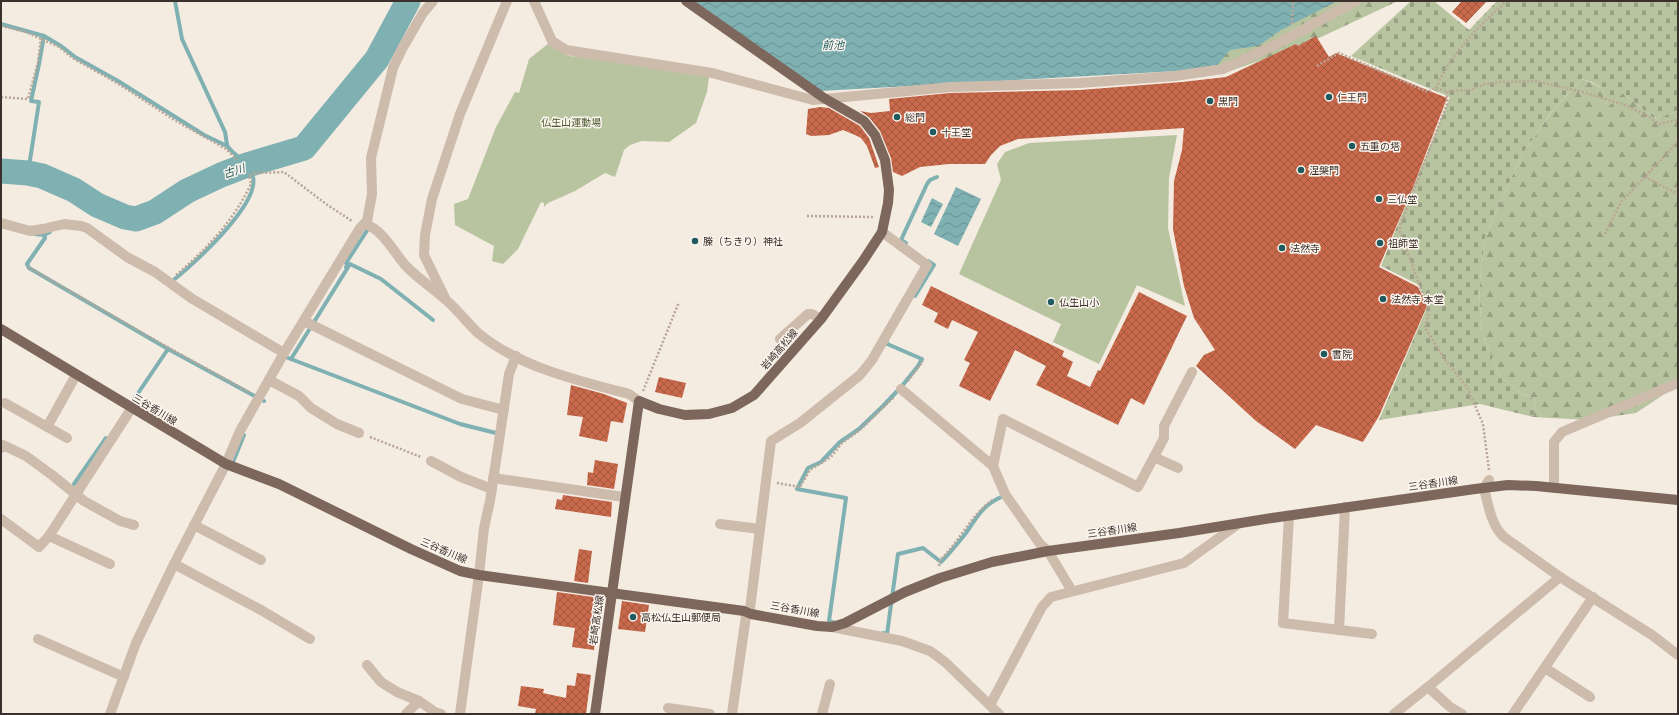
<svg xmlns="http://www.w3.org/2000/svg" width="1679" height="715" font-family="'Public Sans','Noto Sans JP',sans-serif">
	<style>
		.forest { fill: url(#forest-firs) }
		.cemetery { fill: url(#cemetery-stones) }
		.park { fill: #b8c4a0 }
		.water { fill: url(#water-waves) }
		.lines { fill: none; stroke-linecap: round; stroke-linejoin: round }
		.stream { stroke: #7fb0b2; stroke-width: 4 }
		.river { stroke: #7fb0b2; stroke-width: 25 }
		.building { fill: url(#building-cross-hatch) }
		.path { stroke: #b9a596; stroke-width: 2.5; stroke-dasharray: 2 2; stroke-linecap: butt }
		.minor { stroke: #cdbbac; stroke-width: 10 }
		.major { stroke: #7d675c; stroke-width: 10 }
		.poi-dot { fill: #1f5a5e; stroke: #fbf5ee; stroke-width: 1.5 }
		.labels { text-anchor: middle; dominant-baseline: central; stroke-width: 3; stroke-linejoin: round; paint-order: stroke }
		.poi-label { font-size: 10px; fill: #3b302b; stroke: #fbf5ee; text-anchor: start }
		.park-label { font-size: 10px; fill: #4a5a2e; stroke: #fbf5ee }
		.street-label { font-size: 10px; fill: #3b302b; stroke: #fbf5ee }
		.water-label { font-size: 11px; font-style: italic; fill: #1f5a5e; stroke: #fbf5ee }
	</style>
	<defs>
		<pattern id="forest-firs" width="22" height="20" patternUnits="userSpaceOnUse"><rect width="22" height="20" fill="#b8c4a0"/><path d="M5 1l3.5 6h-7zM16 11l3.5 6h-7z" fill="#97a083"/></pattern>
		<pattern id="cemetery-stones" width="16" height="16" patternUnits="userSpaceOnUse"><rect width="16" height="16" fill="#b8c4a0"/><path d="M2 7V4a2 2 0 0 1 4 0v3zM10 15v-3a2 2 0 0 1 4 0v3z" fill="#97a083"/></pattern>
		<pattern id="water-waves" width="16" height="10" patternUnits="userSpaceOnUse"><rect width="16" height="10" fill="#7fb0b2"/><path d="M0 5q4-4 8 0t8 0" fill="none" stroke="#699091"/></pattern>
		<pattern id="building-cross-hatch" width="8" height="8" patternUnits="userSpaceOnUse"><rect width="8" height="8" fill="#c8694b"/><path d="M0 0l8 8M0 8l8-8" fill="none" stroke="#a4573f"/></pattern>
	</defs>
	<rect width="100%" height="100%" fill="#f4ebe1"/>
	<!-- forest -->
	<g class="forest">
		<path d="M1319,1H1398L1304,45L1225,73L1099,69Z"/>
		<path d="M1582,79C1599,86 1606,86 1607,107L1623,93L1655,119L1678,111V385L1636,413L1588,420L1533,417L1536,400L1520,393L1500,376L1482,333L1479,289L1485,237L1522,154L1553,110Z"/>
	</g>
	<!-- cemetery -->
	<path class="cemetery" d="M1411,1H1434L1469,30L1497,1H1678V111L1655,119L1623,93L1607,108C1606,87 1600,85 1582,79L1552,111L1522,154L1485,237L1479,289L1482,333L1500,376L1520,393L1536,400L1533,417L1480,404L1379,420L1428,305L1419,285L1381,266L1450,97L1351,56Z"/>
	<!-- park -->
	<g class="park">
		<path d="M549,43C557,49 567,59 578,56L709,77L707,92L696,123L669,142L642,141L630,145L624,150L615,177L605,173L575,191L548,203L544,207V203L541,202L518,249L503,264L492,261L494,246L455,225L454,204L468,199L496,127L515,92L519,93L529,59Z"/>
		<path d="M1177,135L1169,178L1168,228L1185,306L1137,285L1099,364L1053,342L1061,324L959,274L1001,180L997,164L1005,152L1029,143Z"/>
	</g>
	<!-- water -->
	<g class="water">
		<path d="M694,1H1337L1281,30L1258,46L1230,50L1214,69L821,91Z"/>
		<path d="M956,187L981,199L958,246L934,234Z"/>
		<path d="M932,198L943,204L931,227L921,222Z"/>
	</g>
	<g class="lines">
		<!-- stream -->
		<g class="stream">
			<path d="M1,24L44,36L61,46L75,57L118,81L204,135L227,146"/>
			<path d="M28,173L39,102L31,101L39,64L44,36"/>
			<path d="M35,234L44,235L50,232"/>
			<path d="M44,235L45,238L27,264L29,268L168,349L264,401"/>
			<path d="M906,243L901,240L927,184L930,180L937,177"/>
			<path d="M346,267L348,264L346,263L368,229"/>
			<path d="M171,282C192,266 260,204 253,177C250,163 236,157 228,147C226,143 226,136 225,132L182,39L175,1"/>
			<path d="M915,296L934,265L928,261"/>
			<path d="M283,356L460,424L496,433"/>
			<path d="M291,359L350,264L381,279L433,320"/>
			<path d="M130,405L168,349"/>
			<path d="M233,462L244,435"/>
			<path d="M74,484L106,438"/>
			<path d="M835,623L829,621L846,498L797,489L808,468L821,462L840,442L859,429L883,406L902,386L918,366L922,359L885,343L887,341"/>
			<path d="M883,633L887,634L898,554L923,548L941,562C950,553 958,543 966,533C977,517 982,506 1001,497"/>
		</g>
		<!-- river -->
		<path class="river" d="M1,171L28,173L42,176L74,190L97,205L125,217L136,219L155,212L187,191L221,175L247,165L304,148L377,59L408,1"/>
	</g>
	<!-- building -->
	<g class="building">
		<path d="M1462,1H1487L1466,23L1452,12Z"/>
		<path d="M1316,36L1329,57L1336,53L1447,98L1412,190L1379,267L1418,287L1427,306L1379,416L1363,442L1316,425L1295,449L1256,421L1196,366L1204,355L1215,350L1194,318L1184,286L1173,229L1174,181L1182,150L1184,128L1018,139L1000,146L991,155L985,164H949L920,167L902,176L893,172L891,158L880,131L869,117L860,111L871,113L890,111L889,99L950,93L1080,90L1182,82L1226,77L1296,44L1298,46Z"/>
		<path d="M820,107L829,108L860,126L869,138L879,167L875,168L867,146L861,138L855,135L843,130L829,135L811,136L806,134L808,109Z"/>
		<path d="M931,286L1064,351L1062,356L1073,362L1067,376L1090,387L1098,370L1100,371L1139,292L1187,316L1144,405L1131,398L1118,425L1036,385L1046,366L1015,350L990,401L959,386L970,363L964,360L978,332L952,320L948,329L934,322L938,313L922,305Z"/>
		<path d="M659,377L686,383L682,398L655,392Z"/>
		<path d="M571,385L604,394L627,403L623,423L611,421L607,442L579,436L583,417L567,415Z"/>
		<path d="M595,460L618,464L614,489L587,485L588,472L593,473Z"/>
		<path d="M563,495L612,502L611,517L555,509L557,499L562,500Z"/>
		<path d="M579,549L592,551L588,583L574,581Z"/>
		<path d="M557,592L600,598L594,650L572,647L575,628L553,625Z"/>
		<path d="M622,601L649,605L645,632L618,629Z"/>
		<path d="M577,673L591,675L586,714H535L536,709L518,706L521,686L544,689L543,693L566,698L567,685L575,686Z"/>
	</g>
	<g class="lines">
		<!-- path -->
		<g class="path">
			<path d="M1292,24L1293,1"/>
			<path d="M1,26L26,32L59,47L74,59L117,83L176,121L226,149L237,160"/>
			<path d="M1317,66L1339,53L1428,92L1436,88L1447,91"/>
			<path d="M1436,88C1451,54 1479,25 1507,1"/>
			<path d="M1,97L28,99L38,62L41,38"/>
			<path d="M1645,177L1678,194"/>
			<path d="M807,216L873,217"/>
			<path d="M1605,234L1621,202L1678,142"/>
			<path d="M28,267L169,348L249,392"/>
			<path d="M176,275C207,249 234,220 251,184L249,176L255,173L284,172L326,204L352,221"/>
			<path d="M908,381L923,361"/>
			<path d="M643,391L679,302"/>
			<path d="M370,437L421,457"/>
			<path d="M1489,470L1483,424L1467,387L1446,361L1425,328L1429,312L1400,231V226L1447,104V91L1470,90L1485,84L1500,82L1536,81L1545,83L1583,92L1628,106L1649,117L1659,124L1678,120"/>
			<path d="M777,483L800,487L810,470L831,457L842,443L860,430L894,397"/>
			<path d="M939,566L940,560C960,541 971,514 994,499"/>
		</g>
		<!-- minor -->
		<g class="minor">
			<path d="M534,1L552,41L566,50L712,73L813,100L950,87L1080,83L1175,76L1223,69L1273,46L1356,1"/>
			<path d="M1,223L30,231L43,229L64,224L81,226L87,228L127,257L155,272L191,298L284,353"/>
			<path d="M365,224C383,230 393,251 405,265C417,278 433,288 446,300C458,310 467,323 478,333C519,367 579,381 629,394L639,401"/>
			<path d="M445,298L424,255L425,235L432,199L460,114L507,1"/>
			<path d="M304,321L462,399L504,410"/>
			<path d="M780,339L808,314H812L821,319"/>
			<path d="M269,380L299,396L311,408L337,424L359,433"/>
			<path d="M901,389L993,466"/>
			<path d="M5,403L67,438"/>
			<path d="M47,427L76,375"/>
			<path d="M1,448L3,445L26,456L52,475L84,501L120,521L134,525"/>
			<path d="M1154,457L1178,468"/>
			<path d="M431,461L461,477L492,489"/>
			<path d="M493,478L624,497"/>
			<path d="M1489,480L1484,488C1488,504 1491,525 1504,537L1560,577L1652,635L1678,655"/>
			<path d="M1554,488V442L1562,432L1678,383"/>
			<path d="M1289,516L1283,623L1372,634"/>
			<path d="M1,519L39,547L49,536L131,409"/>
			<path d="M720,524L760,529"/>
			<path d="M194,525L261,560"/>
			<path d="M49,536L110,564"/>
			<path d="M174,564L261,610L310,639"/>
			<path d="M1072,591L1048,551L1040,544L1005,494L993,466L1003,419L1138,487L1164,438V426L1192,372"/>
			<path d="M832,627L902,641L930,651L945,662L999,714"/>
			<path d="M1339,630L1345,507"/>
			<path d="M38,639L124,677"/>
			<path d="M367,665L381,682L397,692L419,701L435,712L441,714"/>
			<path d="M1545,668L1590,697"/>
			<path d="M1428,687L1450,707L1462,714"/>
			<path d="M990,705L1042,607L1051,597L1184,563L1238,524"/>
			<path d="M668,708L710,714"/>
			<path d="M110,714L136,643L174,564L226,464L240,431L284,353L360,228L367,221L372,194L371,158L393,68L402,49L423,13L433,1"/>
			<path d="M406,714L419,701"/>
			<path d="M460,714L479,575L484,528L490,501L509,374L516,356"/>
			<path d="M732,714L746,616L750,609L771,441L800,423L860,375L872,360L927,265L882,232"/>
			<path d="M822,714L830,684"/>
			<path d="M1394,714L1428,687L1560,577"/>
			<path d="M1513,714L1593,597"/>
		</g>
		<!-- major -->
		<g class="major">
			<path d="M1,329L226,464L279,484L411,549L460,571L479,575L744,611L751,614L817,626L832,627L845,623L905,592L940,578L992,562L1048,551L1179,533L1272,518L1475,489L1508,485L1536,486L1678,500"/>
			<path d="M595,714L639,401L659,409L685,415L709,414L732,408L754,395L821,319L863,261L882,232L888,203L889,190L885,160L875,135L864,121L824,98L686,1"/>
		</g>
	</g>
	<!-- markers -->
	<g class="poi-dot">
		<circle cx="1329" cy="97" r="4"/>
		<circle cx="1210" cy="101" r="4"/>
		<circle cx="897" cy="117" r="4"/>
		<circle cx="933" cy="132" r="4"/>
		<circle cx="1352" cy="146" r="4"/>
		<circle cx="1301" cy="170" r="4"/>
		<circle cx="1379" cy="199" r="4"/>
		<circle cx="695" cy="241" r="4"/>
		<circle cx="1380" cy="243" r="4"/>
		<circle cx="1282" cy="248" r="4"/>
		<circle cx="1383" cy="299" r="4"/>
		<circle cx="1051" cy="302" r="4"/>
		<circle cx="1324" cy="354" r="4"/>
		<circle cx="633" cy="617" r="4"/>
	</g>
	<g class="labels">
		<!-- poi labels -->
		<g class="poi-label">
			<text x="1337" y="97">仁王門</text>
			<text x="1218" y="101">黒門</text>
			<text x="905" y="117">総門</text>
			<text x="941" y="132">十王堂</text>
			<text x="1360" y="146">五重の塔</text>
			<text x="1309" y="170">涅槃門</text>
			<text x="1387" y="199">三仏堂</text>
			<text x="703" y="241">榺（ちきり）神社</text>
			<text x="1388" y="243">祖師堂</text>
			<text x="1290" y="248">法然寺</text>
			<text x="1391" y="299">法然寺 本堂</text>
			<text x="1059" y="302">仏生山小</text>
			<text x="1332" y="354">書院</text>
			<text x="641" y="617">高松仏生山郵便局</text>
		</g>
		<!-- park labels -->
		<g class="park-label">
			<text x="571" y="122">仏生山運動場</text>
		</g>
		<!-- street labels -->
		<g class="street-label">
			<text transform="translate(779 349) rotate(-49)">岩崎高松線</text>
			<text transform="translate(155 409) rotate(31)">三谷香川線</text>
			<text transform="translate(1433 483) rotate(-8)">三谷香川線</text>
			<text transform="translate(1112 530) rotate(-8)">三谷香川線</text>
			<text transform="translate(444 550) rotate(23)">三谷香川線</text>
			<text transform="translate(795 609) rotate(10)">三谷香川線</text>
			<text transform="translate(596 620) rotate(-82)">岩崎高松線</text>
		</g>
		<!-- water labels -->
		<g class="water-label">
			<text x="833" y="45">前池</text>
			<text transform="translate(234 171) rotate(-18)">古川</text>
		</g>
	</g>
	<!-- border -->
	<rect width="1679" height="715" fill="none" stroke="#3b302b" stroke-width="4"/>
</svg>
